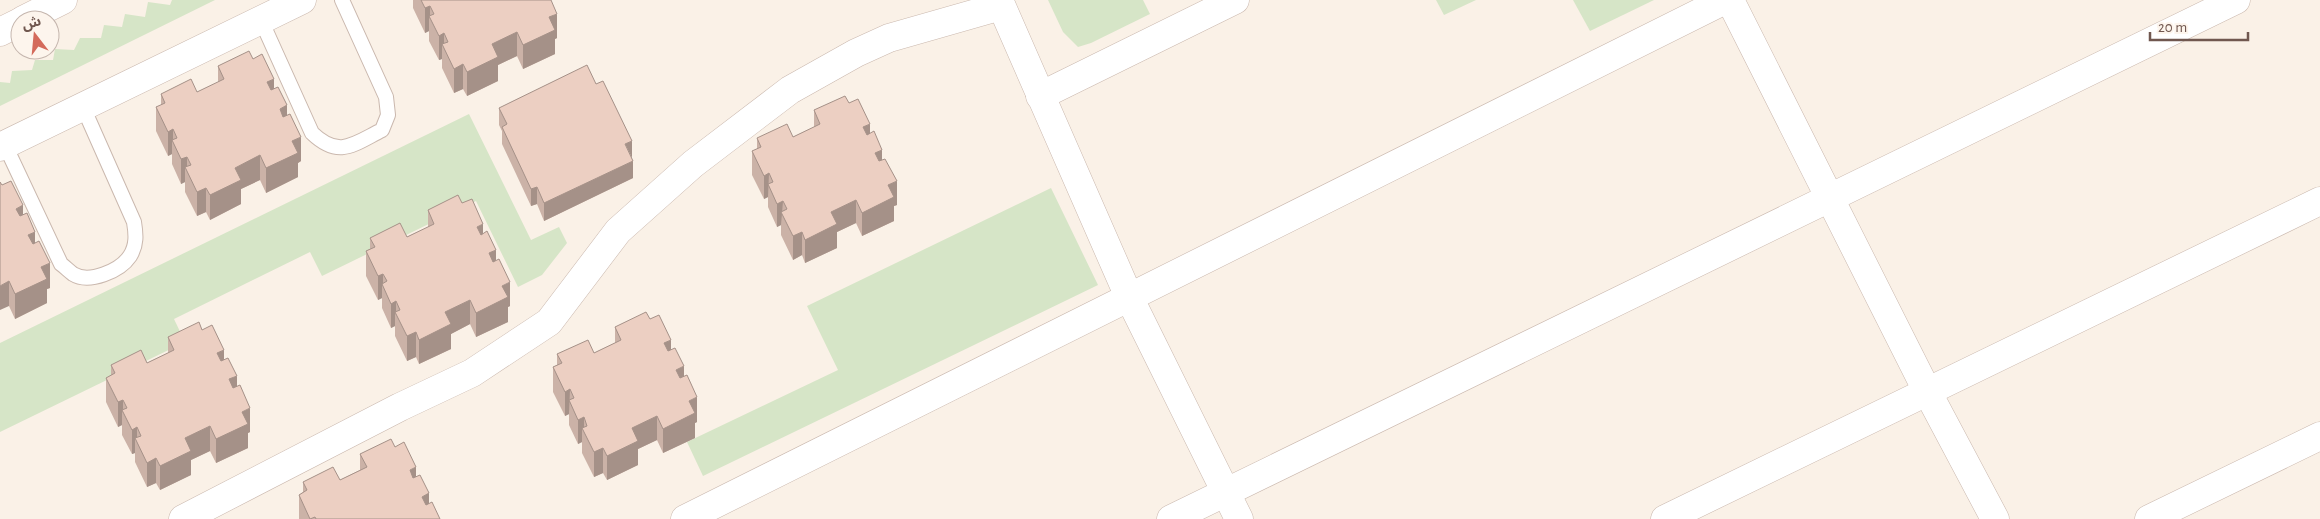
<svg xmlns="http://www.w3.org/2000/svg" width="2320" height="519" font-family="'Alegreya Sans','Noto Sans Arabic',sans-serif">
	<style>
		.green { fill: #d6e5c7 }
		.lines { fill: none; stroke-linecap: round; stroke-linejoin: round }
		.lane-casing { stroke: #cab8ae; stroke-width: 16 }
		.street-casing { stroke: #cab8ae; stroke-width: 29 }
		.secondary-casing { stroke: #cebaaf; stroke-width: 29 }
		.lane { stroke: #fff; stroke-width: 14 }
		.street { stroke: #fff; stroke-width: 28 }
		.secondary { stroke: #fff; stroke-width: 28 }
		.wall { fill: #cbb2a7 }
		.shaded-wall { fill: #a59188 }
		.building { fill: #eccfc2; stroke: #a59188 }
	</style>
	<rect width="100%" height="100%" fill="#faf1e7"/>
	<!-- green -->
	<g class="green">
		<path d="M172,0H215L0,106V82L10,83L12,71L32,70L35,60H53L55,49L74,50L80,38H101L104,25L122,27L125,14L145,17L148,2L170,5Z"/>
		<path d="M1048,0H1143L1150,14L1091,43L1078,47L1063,32Z"/>
		<path d="M1436,0H1476L1444,15Z"/>
		<path d="M1573,0H1654L1590,31Z"/>
		<path d="M469,114L531,240L559,227L567,243L542,275L518,287L476,201L322,276L310,252L174,319L185,342L0,432V343Z"/>
		<path d="M1051,188L1098,285L703,476L687,442L838,370L807,306Z"/>
	</g>
	<g class="lines">
		<defs>
			<g id="lane">
				<path d="M261,20L312,133C339,159 354,144 382,130L388,115L386,97L342,0"/>
				<path d="M5,145L61,264C65,267 69,271 73,274C89,284 120,271 130,256C137,245 136,234 134,222L83,107"/>
			</g>
			<g id="street">
				<path d="M999,0L1129,297L1239,519"/>
				<path d="M1730,0L1927,391L1995,519"/>
				<path d="M1040,96L1235,0"/>
				<path d="M0,147L302,0"/>
				<path d="M183,519L400,407L472,373L549,322L618,231L693,164L790,90L856,53L889,38L1001,6"/>
				<path d="M685,519L1725,0"/>
				<path d="M1171,519L2236,0"/>
				<path d="M1665,519L2320,201"/>
				<path d="M2149,519L2320,436"/>
			</g>
			<g id="secondary">
				<path d="M23,20L63,0"/>
				<path d="M0,32L20,22"/>
			</g>
		</defs>
		<!-- lane casing -->
		<use href="#lane" class="lane-casing"/>
		<!-- street casing -->
		<use href="#street" class="street-casing"/>
		<!-- secondary casing -->
		<use href="#secondary" class="secondary-casing"/>
		<!-- lane -->
		<use href="#lane" class="lane"/>
		<!-- street -->
		<use href="#street" class="street"/>
		<!-- secondary -->
		<use href="#secondary" class="secondary"/>
	</g>
	<!-- wall -->
	<g class="wall">
		<path d="M413,0H551L557,38L555,39V54L523,69L517,56L498,65V81L467,96L463,89L454,93L442,68V59L439,60L429,41V31L425,33L413,8Z"/>
		<path d="M253,59L274,89L287,115L301,161L298,163V177L266,193L260,180L241,189V204L210,220L206,212L197,216L185,192V182L181,184L172,164V154L168,156L156,131V107L161,105V94L197,92L218,83V66Z"/>
		<path d="M849,103L870,133L882,160L897,205L894,206V221L862,236L856,223L837,232V248L805,263L802,255L793,260L781,235V225L777,227L768,207V197L764,199L752,175V151L757,149V138L793,137L814,127V110Z"/>
		<path d="M499,108L632,158L633,178L544,221L537,204L531,206L502,144V131L499,125Z"/>
		<path d="M2,185L23,215L35,242L50,288L47,289V303L15,319L9,306Z"/>
		<path d="M462,203L483,233L496,260L510,306L508,307V322L476,337L470,324L451,334V349L419,364L416,357L407,361L395,336V326L391,328L382,308V298L378,300L366,276V251L370,249V238L407,237L428,227V210Z"/>
		<path d="M650,319L671,349L684,376L697,422L695,423V438L663,453L657,440L638,449V465L607,480L603,473L594,477L582,453V442L578,444L569,425V414L565,416L553,392V367L557,365V354L594,353L615,343V327Z"/>
		<path d="M202,330L224,360L237,386L250,432L248,433V448L216,463L210,451L191,460V475L160,490L156,483L147,487L135,462V453L132,454L122,435V425L118,427L106,402V378L111,375V365L147,363L168,353V337Z"/>
		<path d="M395,447L416,477L429,504L440,519H299V495L303,492V482L340,480L360,470V454Z"/>
	</g>
	<!-- shaded-wall -->
	<g class="shaded-wall">
		<path d="M430,6V19L429,16V31L425,33V8Z"/>
		<path d="M557,14V38L555,39V54L523,69V45L549,17Z"/>
		<path d="M517,32V56L498,65V81L467,96V72L492,44Z"/>
		<path d="M444,33V47L442,44V59L439,60V36Z"/>
		<path d="M463,64V89L454,93V69Z"/>
		<path d="M274,79V104L267,82Z"/>
		<path d="M287,105V130L280,109Z"/>
		<path d="M870,124V147L863,127Z"/>
		<path d="M173,129V142L172,140V154L168,156V132Z"/>
		<path d="M301,137V161L298,163V177L266,193V168L292,141Z"/>
		<path d="M632,141V158L625,144Z"/>
		<path d="M882,150V173L875,153Z"/>
		<path d="M260,155V180L241,189V204L210,220V195L235,168Z"/>
		<path d="M187,157V170L185,167V182L181,184V159Z"/>
		<path d="M633,161V178L544,221V203Z"/>
		<path d="M769,173L768,197L764,199V176Z"/>
		<path d="M897,181V205L894,206V221L862,236V213L888,185Z"/>
		<path d="M537,187V204L531,206V189Z"/>
		<path d="M206,188V212L197,216V192Z"/>
		<path d="M856,200V223L837,232V248L805,263V240L831,212Z"/>
		<path d="M783,201L781,225L777,227V204Z"/>
		<path d="M23,205V230L16,209Z"/>
		<path d="M483,224V248L477,227Z"/>
		<path d="M35,232V256L28,235Z"/>
		<path d="M802,232V255L793,260V236Z"/>
		<path d="M496,250V274L489,253Z"/>
		<path d="M50,263V288L47,289V303L15,319V294L41,267Z"/>
		<path d="M383,274V286L382,284V298L378,300V276Z"/>
		<path d="M9,281V306L0,310V286Z"/>
		<path d="M510,282V306L508,307V322L476,337V313L502,286Z"/>
		<path d="M470,300V324L451,334V349L419,364V340L445,312Z"/>
		<path d="M396,301V315L395,312V326L391,328V304Z"/>
		<path d="M416,332V357L407,361V336Z"/>
		<path d="M671,340V364L664,343Z"/>
		<path d="M224,350V374L217,353Z"/>
		<path d="M684,366V390L676,370Z"/>
		<path d="M237,376V401L229,379Z"/>
		<path d="M570,389L569,414L565,416V392Z"/>
		<path d="M697,397V422L695,423V438L663,453V429L689,401Z"/>
		<path d="M123,400V413L122,410V425L118,427V402Z"/>
		<path d="M250,408V432L248,433V448L216,463V439L242,412Z"/>
		<path d="M657,416V440L638,449V465L607,480V456L632,428Z"/>
		<path d="M584,417V431L582,428V442L578,444V420Z"/>
		<path d="M210,426V451L191,460V475L160,490V466L185,438Z"/>
		<path d="M137,427V441L135,438V453L132,454V430Z"/>
		<path d="M603,448V473L594,477V452Z"/>
		<path d="M156,458V483L147,487V463Z"/>
		<path d="M416,467V492L410,470Z"/>
		<path d="M429,493V518L422,497Z"/>
	</g>
	<!-- building -->
	<g class="building">
		<path d="M421,0H551L557,14L549,17L555,30L523,45L517,32L492,44L498,57L467,72L463,64L454,69L442,44L448,42L444,33L439,36L429,16L434,14L430,6L425,8Z"/>
		<path d="M249,51L253,59L262,54L274,79L267,82L271,90L278,87L287,105L280,109L283,117L290,114L301,137L292,141L298,153L266,168L260,155L235,168L241,180L210,195L206,188L197,192L185,167L191,165L187,157L181,159L172,140L177,138L173,129L168,132L156,107L165,103L161,94L191,79L197,92L224,79L218,66Z"/>
		<path d="M587,65L596,84L603,81L632,141L625,144L633,161L544,203L537,187L531,189L502,127L507,124L499,108Z"/>
		<path d="M845,96L849,103L858,99L870,124L863,127L867,135L874,131L882,150L875,153L879,161L885,159L897,181L888,185L894,197L862,213L856,200L831,212L837,224L805,240L802,232L793,236L781,212L787,209L783,201L777,204L768,184L773,182L769,173L764,176L752,151L761,147L757,138L787,124L793,137L820,124L814,110Z"/>
		<path d="M11,181L23,205L16,209L20,216L27,213L35,232L28,235L33,244L39,241L50,263L41,267L47,279L15,294L9,281L0,286V182L2,185Z"/>
		<path d="M458,195L462,203L472,199L483,224L477,227L481,235L487,231L496,250L489,253L493,262L499,259L510,282L502,286L508,297L476,313L470,300L445,312L451,324L419,340L416,332L407,336L395,312L400,310L396,301L391,304L382,284L387,281L383,274L378,276L366,251L375,247L370,238L400,223L407,237L434,224L428,210Z"/>
		<path d="M646,312L650,319L659,315L671,340L664,343L668,351L675,348L684,366L676,370L680,378L687,375L697,397L689,401L695,413L663,429L657,416L632,428L638,441L607,456L603,448L594,452L582,428L587,426L584,417L578,420L569,400L574,398L570,389L565,392L553,367L562,363L557,354L588,340L594,353L621,340L615,327Z"/>
		<path d="M199,322L202,330L212,325L224,350L217,353L221,361L228,358L237,376L229,379L233,388L240,385L250,408L242,412L248,424L216,439L210,426L185,438L191,451L160,466L156,458L147,463L135,438L141,436L137,427L132,430L122,410L127,408L123,400L118,402L106,378L115,373L111,365L141,350L147,363L174,350L168,337Z"/>
		<path d="M391,439L395,447L404,442L416,467L410,470L413,478L420,475L429,493L422,497L426,505L432,502L440,519H316L315,517L310,519L299,495L307,490L303,482L333,467L340,480L367,467L360,454Z"/>
	</g>
	<!-- north arrow -->
	<g transform="translate(35 35) rotate(344)"><circle r="24" fill="#fdf5ed" stroke="#c5b6ae"/>
	<path d="M0-4L9 19L0 12L-9 19Z" fill="#d46a5b"/>
	<text y="-8" font-size="14" font-weight="bold" text-anchor="middle" fill="#70574f">ش</text>
	</g>
	<!-- scale -->
	<path d="M2150 32v8h98v-8" fill="none" stroke="#70574f" stroke-width="2.5"/>
	<text x="2158" y="32" font-size="15" fill="#70574f" stroke="#fdf5ed" stroke-width="4" paint-order="stroke">20 m</text>
</svg>
